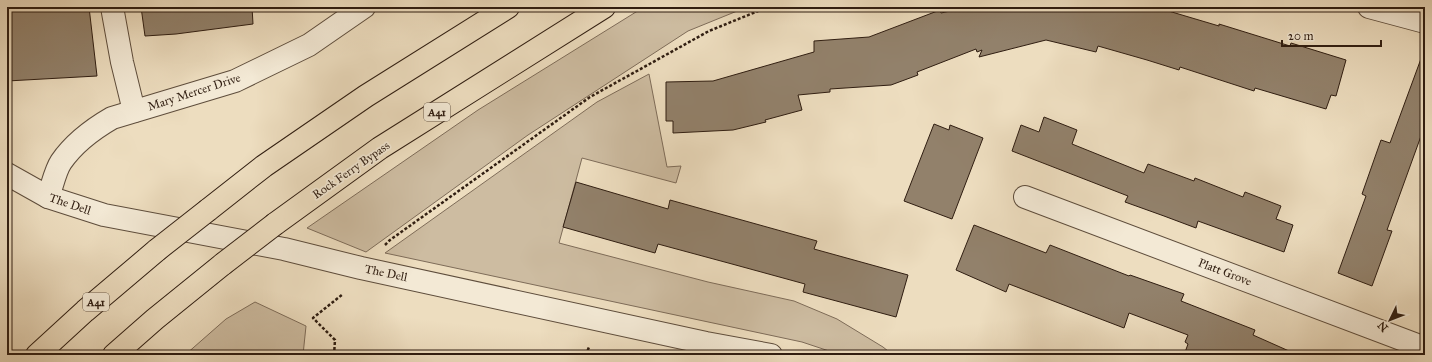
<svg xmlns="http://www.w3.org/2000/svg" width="1432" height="362" font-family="'IM FELL Great Primer',serif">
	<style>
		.green { fill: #cdbca1; stroke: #7e6c59 }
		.building { fill: #92816b; stroke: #2f1d11 }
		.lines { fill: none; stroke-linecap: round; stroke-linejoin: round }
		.minor-casing { stroke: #5e4d3c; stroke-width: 24 }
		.highway-casing { stroke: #2f1d11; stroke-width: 24 }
		.path { stroke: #2f1d11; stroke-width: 2.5; stroke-dasharray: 3 2; stroke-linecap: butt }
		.minor { stroke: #f3e9d5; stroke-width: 22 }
		.highway { stroke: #edddbf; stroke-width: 22 }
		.highway-bridge-casing { stroke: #2f1d11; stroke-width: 24; stroke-linecap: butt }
		.highway-bridge { stroke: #edddbf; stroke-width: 22 }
		.labels { text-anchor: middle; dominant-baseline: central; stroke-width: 3.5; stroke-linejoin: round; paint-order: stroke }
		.shield { fill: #f3e9d5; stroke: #6a5a4c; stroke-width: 1 }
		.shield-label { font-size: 11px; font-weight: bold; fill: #2f1d11 }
		.street-label { font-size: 12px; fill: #2f1d11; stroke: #f3e9d5 }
	</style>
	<rect width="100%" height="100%" fill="#edddbf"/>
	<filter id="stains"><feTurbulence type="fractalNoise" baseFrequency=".005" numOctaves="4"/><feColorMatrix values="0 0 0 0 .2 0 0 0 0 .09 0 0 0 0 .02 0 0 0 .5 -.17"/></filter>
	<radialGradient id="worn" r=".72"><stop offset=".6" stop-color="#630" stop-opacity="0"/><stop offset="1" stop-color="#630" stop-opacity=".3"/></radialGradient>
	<!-- green -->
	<g class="green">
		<path d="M644,7H747L688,31L528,135L366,252L307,228L478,110Z"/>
		<path d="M649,74L667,167L681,166L676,183L582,158L559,243L708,282L794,301L837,319L883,347L893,355H841L802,342L385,253L597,102Z"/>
		<path d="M255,302L306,326L303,355H185L226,319Z"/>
	</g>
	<!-- building -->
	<g class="building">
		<path d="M7,7H89L97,76L7,81Z"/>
		<path d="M141,7H252L253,24L176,34L145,36Z"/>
		<path d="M968,7H1155L1219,26V24L1290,46L1291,43L1346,60L1336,96L1331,95L1326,109L1255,88L1254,91L1180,67L1179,70L1147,60L1098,46L1096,52L1046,40L979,57L982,50L977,52L976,49L917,72L918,75L891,85L830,89V92L798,95L802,110L765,120L766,122L733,130L673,133V121H666V82L713,81L814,52V41L869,37L940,10L941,13Z"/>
		<path d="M1422,56L1425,57V125L1387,230L1392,231L1372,286L1338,273L1366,196L1362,194L1381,140L1390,143Z"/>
		<path d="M1044,117L1077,130L1072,144L1144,173L1148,164L1194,181L1195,178L1243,197L1245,192L1281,206L1276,219L1293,225L1284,252L1198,221L1196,228L1164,216L1125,202L1128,196L1012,151L1021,125L1039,132Z"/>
		<path d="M934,124L949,130L950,125L983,138L952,219L904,201Z"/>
		<path d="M576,182L668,209L670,200L817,241L814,249L908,275L896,317L803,292L805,284L732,264L658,244L655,253L563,227Z"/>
		<path d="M974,225L1046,253L1050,245L1129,276L1130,275L1184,294L1181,301L1255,330L1253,335L1298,355H1184L1188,344L1185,342L1188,335L1129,313L1124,328L1009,284L1006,292L956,270Z"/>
	</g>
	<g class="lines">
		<defs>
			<g id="minor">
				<path d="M112,7L122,62L134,111"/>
				<path d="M1369,7L1425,22"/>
				<path d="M7,174L48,197L104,215L284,249L361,268L706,343L771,355"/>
				<path d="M48,197C52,187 55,171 61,162C74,143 93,129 112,118L235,81L309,45L364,7"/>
				<path d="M1025,197L1425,348"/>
			</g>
			<g id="highway">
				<path d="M208,210L264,166L366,96L508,7"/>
				<path d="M275,224L380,148L604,7"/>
				<path d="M37,355L85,311L157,250"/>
				<path d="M114,355L155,319L223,264"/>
			</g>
		</defs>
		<!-- minor casing -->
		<use href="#minor" class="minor-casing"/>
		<!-- highway casing -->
		<use href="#highway" class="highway-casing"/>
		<!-- path -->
		<g class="path">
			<path d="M385,245L390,240L590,97L709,31L768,7"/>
			<path d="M334,355L335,340L313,318L343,294"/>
			<path d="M539,355L587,352L589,347"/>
		</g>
		<!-- minor -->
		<use href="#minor" class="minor"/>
		<!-- highway -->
		<use href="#highway" class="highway"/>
		<defs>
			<g id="highway-bridge">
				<path d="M157,250L208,210"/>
				<path d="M223,264L275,224"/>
			</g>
		</defs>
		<!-- highway-bridge casing -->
		<use href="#highway-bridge" class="highway-bridge-casing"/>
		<!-- highway-bridge -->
		<use href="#highway-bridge" class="highway-bridge"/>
	</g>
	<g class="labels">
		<!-- shield labels -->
		<g class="shield">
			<rect x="424" y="103" width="26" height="18" rx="3"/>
			<rect x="83" y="293" width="26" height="18" rx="3"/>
		</g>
		<g class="shield-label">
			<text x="437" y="112">A41</text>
			<text x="96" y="302">A41</text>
		</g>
		<!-- street labels -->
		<g class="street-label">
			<text transform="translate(194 92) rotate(-18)">Mary Mercer Drive</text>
			<text transform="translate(351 170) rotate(-35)">Rock Ferry Bypass</text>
			<text transform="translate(70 204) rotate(19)">The Dell</text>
			<text transform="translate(1225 272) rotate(21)">Platt Grove</text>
			<text transform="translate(386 273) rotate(12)">The Dell</text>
		</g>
	</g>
	<!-- margin -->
	<rect width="1432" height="362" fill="none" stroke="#edddbf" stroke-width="24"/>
	<rect x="8" y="8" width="1416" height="346" fill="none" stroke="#2f1d11" stroke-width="2"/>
	<rect x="12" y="12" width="1408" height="338" fill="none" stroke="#2f1d11"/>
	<!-- north arrow -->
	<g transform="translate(1390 320) rotate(227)" stroke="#f3e9d5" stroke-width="3" paint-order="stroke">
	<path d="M0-3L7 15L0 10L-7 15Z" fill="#2f1d11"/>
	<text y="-6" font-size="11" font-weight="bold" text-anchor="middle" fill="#2f1d11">N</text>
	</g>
	<!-- scale -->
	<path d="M1282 40v6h99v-6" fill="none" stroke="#2f1d11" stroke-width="2"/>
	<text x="1288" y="40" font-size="12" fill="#2f1d11" stroke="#f3e9d5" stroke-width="3" paint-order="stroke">20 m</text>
	<rect width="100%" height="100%" filter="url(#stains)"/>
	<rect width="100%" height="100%" fill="url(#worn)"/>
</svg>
